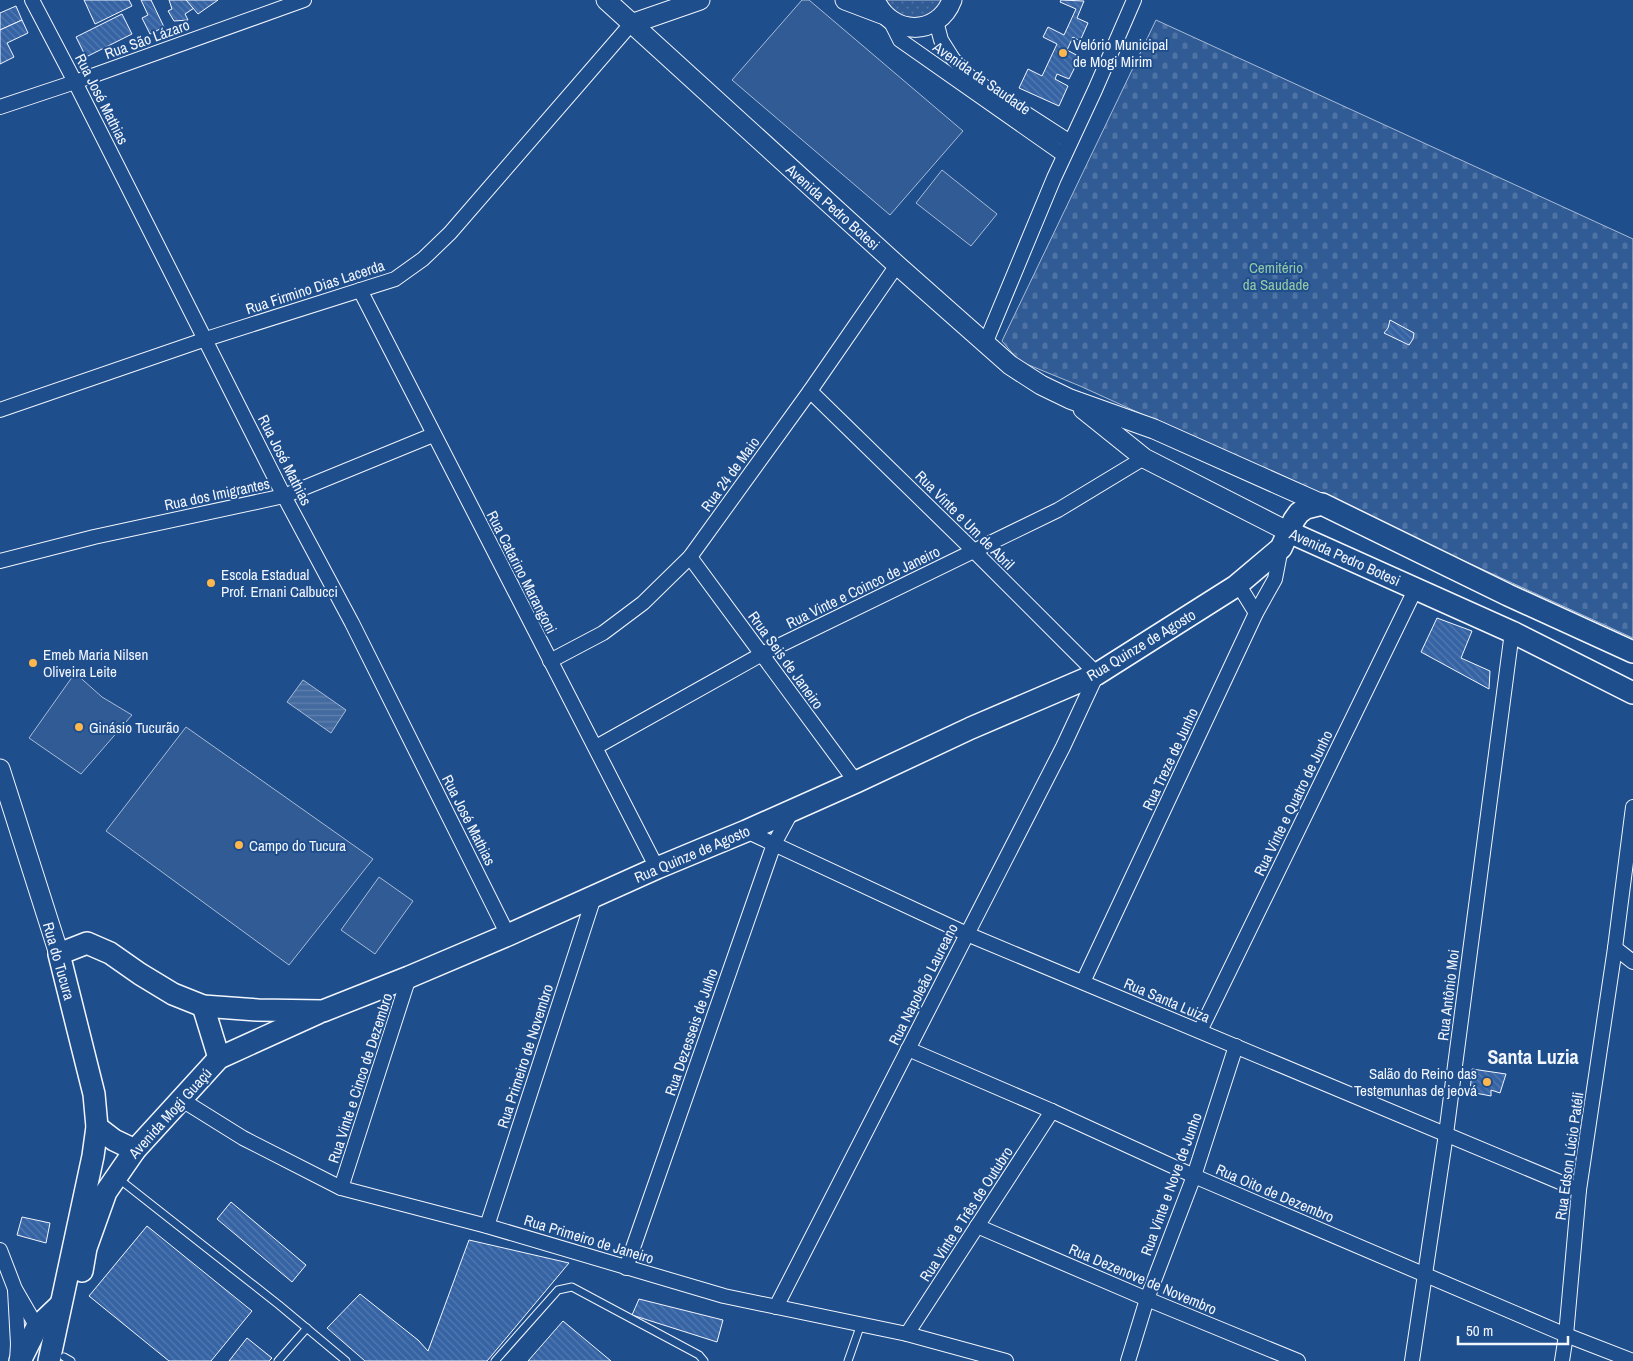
<svg xmlns="http://www.w3.org/2000/svg" width="1633" height="1361" font-family="'Archivo Narrow',sans-serif">
	<style>
		.grass { fill: url(#grass-dots); stroke: #a8bbd7 }
		.cemetery { fill: url(#cemetery-stones); stroke: #a8bbd7 }
		.built { fill: #305b95; stroke: #a8bbd7 }
		.water { fill: url(#water-rules); stroke: #a8bbd7 }
		.building { fill: url(#building-back-hatch); stroke: #f2f6ff }
		.lines { fill: none; stroke-linecap: round; stroke-linejoin: round }
		.lane-casing { stroke: #f2f6ff; stroke-width: 9 }
		.street-casing { stroke: #f2f6ff; stroke-width: 16 }
		.secondary-casing { stroke: #f2f6ff; stroke-width: 21 }
		.primary-casing { stroke: #f2f6ff; stroke-width: 24 }
		.lane { stroke: #1f4e8c; stroke-width: 7 }
		.street { stroke: #1f4e8c; stroke-width: 14 }
		.secondary { stroke: #1f4e8c; stroke-width: 19 }
		.primary { stroke: #1f4e8c; stroke-width: 21 }
		.poi-dot { fill: #ffb74d; stroke: #1f4e8c; stroke-width: 2 }
		.labels { text-anchor: middle; dominant-baseline: central; stroke-width: 4; stroke-linejoin: round; paint-order: stroke }
		.street-label { font-size: 15px; fill: #f2f6ff; stroke: #1f4e8c }
		.poi-label { font-size: 15px; fill: #f2f6ff; stroke: #1f4e8c; text-anchor: start }
		.park-label { font-size: 15px; fill: #97c8a6; stroke: #1f4e8c }
		.district-label { font-size: 20px; font-weight: bold; fill: #f2f6ff; stroke: #1f4e8c }
	</style>
	<defs>
		<pattern id="grass-dots" width="8" height="8" patternUnits="userSpaceOnUse" patternTransform="scale(1.25)"><rect width="8" height="8" fill="#305b95"/><path d="M2 2h.1M6 6h.1" fill="none" stroke="#4e73a5" stroke-width="1.8" stroke-linecap="round"/></pattern>
		<pattern id="cemetery-stones" width="16" height="16" patternUnits="userSpaceOnUse" patternTransform="scale(1.25)"><rect width="16" height="16" fill="#305b95"/><path d="M2 7V4a2 2 0 0 1 4 0v3zM10 15v-3a2 2 0 0 1 4 0v3z" fill="#4e73a5"/></pattern>
		<pattern id="water-rules" width="6" height="5" patternUnits="userSpaceOnUse" patternTransform="scale(1.25)"><rect width="6" height="5" fill="#446ba0"/><path d="M0 2.5h6" fill="none" stroke="#5f81ae"/></pattern>
		<pattern id="building-back-hatch" width="6" height="6" patternUnits="userSpaceOnUse" patternTransform="scale(1.25)"><rect width="6" height="6" fill="#3563a3"/><path d="M-1 5l2 2M0 0l6 6M5-1l2 2" fill="none" stroke="#537ab1"/></pattern>
	</defs>
	<rect width="100%" height="100%" fill="#1f4e8c"/>
	<!-- grass -->
	<path class="grass" d="M882,0H942C933,19 920,19 901,18Z"/>
	<!-- cemetery -->
	<path class="cemetery" d="M1156,20L1633,239V638L1080,386L1019,361L1002,341Z"/>
	<!-- built -->
	<g class="built">
		<path d="M802,0H809L963,131L890,215L732,80Z"/>
		<path d="M942,170L997,214L971,246L916,203Z"/>
		<path d="M75,673L102,697L132,715L81,774L29,738Z"/>
		<path d="M186,727L373,859L289,965L106,831Z"/>
		<path d="M379,877L413,901L375,954L341,930Z"/>
	</g>
	<!-- water -->
	<path class="water" d="M303,680L346,710L331,733L287,702Z"/>
	<!-- building -->
	<g class="building">
		<path d="M84,0H129L132,6L95,24Z"/>
		<path d="M141,0H151L164,27L150,34L142,18L148,15Z"/>
		<path d="M169,0H186L194,8L185,14L188,20L174,21L168,11L172,9Z"/>
		<path d="M186,0H218L198,14Z"/>
		<path d="M1061,0L1084,1L1077,18L1088,23L1080,41L1073,37L1067,50L1080,57L1069,79L1057,74L1055,79L1068,86L1059,106L1019,88L1028,69L1042,76L1057,44L1043,37L1048,27L1064,35L1076,9L1060,2Z"/>
		<path d="M16,6L22,20L0,30V13Z"/>
		<path d="M122,14L132,34L86,57L76,37Z"/>
		<path d="M22,20L28,33L7,43L14,57L0,64V30Z"/>
		<path d="M1390,320L1414,333L1413,339L1409,345L1384,333L1388,328Z"/>
		<path d="M1437,618L1472,631L1461,658L1490,671L1489,689L1421,652Z"/>
		<path d="M1472,1069L1506,1074L1500,1093L1491,1090V1096L1470,1092Z"/>
		<path d="M231,1202L306,1265L292,1282L217,1219Z"/>
		<path d="M22,1217L50,1223L46,1243L17,1235Z"/>
		<path d="M147,1226L252,1311L211,1361H169L89,1296Z"/>
		<path d="M469,1240L569,1263L487,1361H365L327,1328L360,1294L418,1340L428,1351Z"/>
		<path d="M639,1299L723,1320L717,1342L632,1315Z"/>
		<path d="M563,1321L611,1361H528Z"/>
		<path d="M247,1338L272,1358L269,1361H229Z"/>
	</g>
	<g class="lines">
		<defs>
			<g id="lane">
				<path d="M119,1179L279,1305L346,1361"/>
				<path d="M64,1357L71,1361"/>
				<path d="M278,1361L307,1328"/>
				<path d="M495,1361L558,1290L572,1287L699,1355L704,1361"/>
				<path d="M848,1361L861,1324"/>
			</g>
			<g id="street">
				<path d="M32,0L75,82L284,496L352,623L508,935"/>
				<path d="M890,20L900,40L1064,155"/>
				<path d="M936,21L941,40L953,59L971,78L1070,142"/>
				<path d="M0,107L75,82L304,0"/>
				<path d="M360,290L657,868"/>
				<path d="M985,344L1054,178L1095,90L1134,0"/>
				<path d="M0,410L206,339L395,279L423,259L450,233L631,24"/>
				<path d="M690,557L856,782"/>
				<path d="M0,561L94,537L284,496L433,435"/>
				<path d="M1236,586L1243,592L1256,613"/>
				<path d="M550,661L603,633L643,603L690,557L810,391L897,265"/>
				<path d="M596,747L762,654L1058,510L1144,458"/>
				<path d="M746,831L967,934L1579,1190"/>
				<path d="M1615,948L1633,962"/>
				<path d="M1083,982L1256,613L1275,579L1281,548"/>
				<path d="M1200,1031L1416,588"/>
				<path d="M908,1049L1052,1111L1194,1176L1566,1335L1633,1361"/>
				<path d="M182,1100L243,1138L341,1188L487,1226L724,1296L907,1334L1006,1361"/>
				<path d="M341,1188L409,977"/>
				<path d="M487,1226L594,897"/>
				<path d="M977,1226L1147,1299L1298,1361"/>
				<path d="M0,1250L15,1289L37,1327"/>
				<path d="M626,1268L774,844L792,811"/>
				<path d="M15,1290L18,1344L17,1361"/>
				<path d="M776,1307L1063,747L1097,674L974,551L810,391"/>
				<path d="M907,1334L1052,1111"/>
				<path d="M1128,1361L1147,1299L1194,1176L1236,1046"/>
				<path d="M1412,1361L1446,1134L1512,632"/>
				<path d="M1562,1361L1566,1335L1579,1190L1615,948L1633,807"/>
			</g>
			<g id="secondary">
				<path d="M606,0L897,265L1010,365L1041,385L1070,399L1154,429L1322,504"/>
				<path d="M845,0L882,14"/>
				<path d="M875,0C891,36 938,37 952,0"/>
				<path d="M631,24L700,0"/>
				<path d="M1083,409L1144,458L1289,532"/>
				<path d="M0,769L59,954"/>
			</g>
			<g id="primary">
				<path d="M1289,532L1512,632L1633,693"/>
				<path d="M203,1006L219,1058"/>
				<path d="M97,1127L114,1140L135,1150"/>
				<path d="M82,1271L86,1248L106,1192L135,1150L219,1058L318,1013"/>
				<path d="M20,1361L37,1327L59,1306"/>
				<path d="M49,1361L93,1156L97,1127L94,1094L59,954L87,943L110,953L140,974L173,994L203,1006L258,1010L323,1011L409,977L508,935L657,868L746,831L856,782L971,728L1097,674L1236,586L1281,548L1294,520L1299,513L1306,508L1322,504L1508,595L1633,652"/>
			</g>
		</defs>
		<!-- lane casing -->
		<use href="#lane" class="lane-casing"/>
		<!-- street casing -->
		<use href="#street" class="street-casing"/>
		<!-- secondary casing -->
		<use href="#secondary" class="secondary-casing"/>
		<!-- primary casing -->
		<use href="#primary" class="primary-casing"/>
		<!-- lane -->
		<use href="#lane" class="lane"/>
		<!-- street -->
		<use href="#street" class="street"/>
		<!-- secondary -->
		<use href="#secondary" class="secondary"/>
		<!-- primary -->
		<use href="#primary" class="primary"/>
	</g>
	<!-- markers -->
	<g class="poi-dot">
		<circle cx="1063" cy="53" r="5"/>
		<circle cx="211" cy="583" r="5"/>
		<circle cx="33" cy="663" r="5"/>
		<circle cx="79" cy="727" r="5"/>
		<circle cx="239" cy="845" r="5"/>
		<circle cx="1487" cy="1082" r="5"/>
	</g>
	<g class="labels">
		<!-- street labels -->
		<g class="street-label">
			<text transform="translate(147 39) rotate(-20)">Rua São Lázaro</text>
			<text transform="translate(982 78) rotate(35)">Avenida da Saudade</text>
			<text transform="translate(102 99) rotate(63)">Rua José Mathias</text>
			<text transform="translate(833 207) rotate(42)">Avenida Pedro Botesi</text>
			<text transform="translate(315 287) rotate(-18)">Rua Firmino Dias Lacerda</text>
			<text transform="translate(285 460) rotate(63)">Rua José Mathias</text>
			<text transform="translate(730 474) rotate(-54)">Rua 24 de Maio</text>
			<text transform="translate(217 494) rotate(-12)">Rua dos Imigrantes</text>
			<text transform="translate(965 520) rotate(45)">Rua Vinte e Um de Abril</text>
			<text transform="translate(1345 557) rotate(24)">Avenida Pedro Botesi</text>
			<text transform="translate(522 572) rotate(63)">Rua Catarino Marangoni</text>
			<text transform="translate(863 587) rotate(-26)">Rua Vinte e Coinco de Janeiro</text>
			<text transform="translate(1141 645) rotate(-31)">Rua Quinze de Agosto</text>
			<text transform="translate(786 660) rotate(54)">Rrua Seis de Janeiro</text>
			<text transform="translate(1170 759) rotate(-65)">Rua Treze de Junho</text>
			<text transform="translate(1293 803) rotate(-64)">Rua Vinte e Quatro de Junho</text>
			<text transform="translate(469 820) rotate(63)">Rua José Mathias</text>
			<text transform="translate(692 854) rotate(-23)">Rua Quinze de Agosto</text>
			<text transform="translate(59 961) rotate(74)">Rua do Tucura</text>
			<text transform="translate(923 984) rotate(-63)">Rua Napoleão Laureano</text>
			<text transform="translate(1448 995) rotate(-83)">Rua Antônio Moi</text>
			<text transform="translate(1167 1000) rotate(23)">Rua Santa Luiza</text>
			<text transform="translate(691 1032) rotate(-71)">Rua Dezesseis de Julho</text>
			<text transform="translate(525 1056) rotate(-72)">Rua Primeiro de Novembro</text>
			<text transform="translate(360 1078) rotate(-72)">Rua Vinte e Cinco de Dezembro</text>
			<text transform="translate(170 1113) rotate(-48)">Avenida Mogi Guaçú</text>
			<text transform="translate(1569 1156) rotate(-82)">Rua Edson Lúcio Patéli</text>
			<text transform="translate(1171 1184) rotate(-70)">Rua Vinte e Nove de Junho</text>
			<text transform="translate(1275 1193) rotate(23)">Rua Oito de Dezembro</text>
			<text transform="translate(966 1214) rotate(-57)">Rua Vinte e Três de Outubro</text>
			<text transform="translate(589 1239) rotate(17)">Rua Primeiro de Janeiro</text>
			<text transform="translate(1143 1279) rotate(23)">Rua Dezenove de Novembro</text>
		</g>
		<!-- poi labels -->
		<g class="poi-label">
			<text x="1073" y="44">Velório Municipal<tspan x="1073" dy="17">de Mogi Mirim</tspan></text>
			<text x="221" y="574">Escola Estadual<tspan x="221" dy="17">Prof. Ernani Calbucci</tspan></text>
			<text x="43" y="654">Emeb Maria Nilsen<tspan x="43" dy="17">Oliveira Leite</tspan></text>
			<text x="89" y="727">Ginásio Tucurão</text>
			<text x="249" y="845">Campo do Tucura</text>
			<text x="1477" y="1073" text-anchor="end">Salão do Reino das<tspan x="1477" dy="17">Testemunhas de jeová</tspan></text>
		</g>
		<!-- park labels -->
		<g class="park-label">
			<text x="1276" y="267">Cemitério<tspan x="1276" dy="17">da Saudade</tspan></text>
		</g>
		<!-- district labels -->
		<g class="district-label">
			<text x="1533" y="1056">Santa Luzia</text>
		</g>
	</g>
	<!-- scale -->
	<path d="M1458 1336v8h110v-8" fill="none" stroke="#f2f6ff" stroke-width="2.5"/>
	<text x="1466" y="1336" font-size="15" fill="#f2f6ff" stroke="#1f4e8c" stroke-width="4" paint-order="stroke">50 m</text>
</svg>
